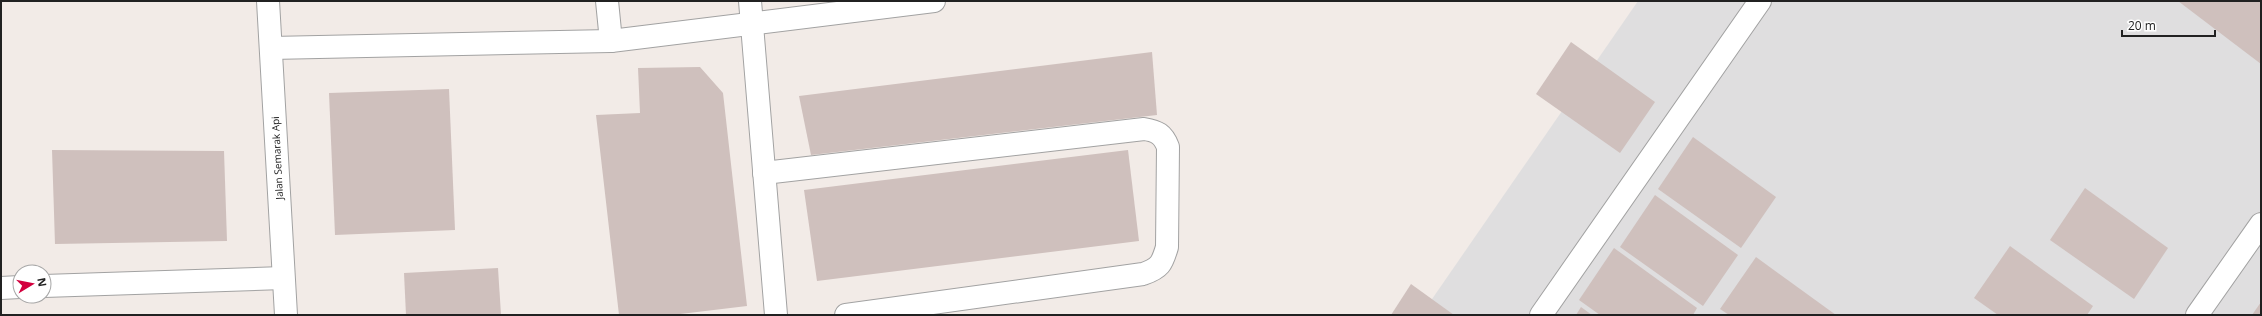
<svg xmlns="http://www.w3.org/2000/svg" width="2262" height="316" font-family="'Open Sans',sans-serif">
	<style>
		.residential { fill: #dfdedf }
		.building { fill: #cfc0bd }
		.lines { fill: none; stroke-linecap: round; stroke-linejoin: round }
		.minor-casing { stroke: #a2a2a2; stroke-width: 24 }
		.minor { stroke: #fff; stroke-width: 22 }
		.labels { text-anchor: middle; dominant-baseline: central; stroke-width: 3; stroke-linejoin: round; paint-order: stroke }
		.street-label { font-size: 10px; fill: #212121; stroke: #fff }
	</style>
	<rect width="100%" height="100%" fill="#f2ebe7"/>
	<!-- residential -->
	<path class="residential" d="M1638,1H2261V315H1421Z"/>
	<!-- building -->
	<g class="building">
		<path d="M2178,1H2261V64Z"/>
		<path d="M1571,42L1655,102L1620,153L1536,94Z"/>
		<path d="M1152,52L1157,115L811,155L799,96Z"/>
		<path d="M700,67L723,93L747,306L672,315H619L596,115L640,113L638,68Z"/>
		<path d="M449,89L455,230L335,235L329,93Z"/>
		<path d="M1693,137L1776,197L1741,248L1658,189Z"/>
		<path d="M52,150L224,151L227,241L55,244Z"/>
		<path d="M1128,150L1139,241L817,281L804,190Z"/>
		<path d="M2085,188L2168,248L2134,299L2050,240Z"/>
		<path d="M1655,195L1738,255L1703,306L1620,247Z"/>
		<path d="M2010,246L2093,306L2087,315H1998L1974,298Z"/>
		<path d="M1614,248L1697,308L1693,315H1600L1579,300Z"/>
		<path d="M1756,257L1836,315H1729L1720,309Z"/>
		<path d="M498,268L501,315H406L404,273Z"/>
		<path d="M1411,284L1454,315H1391Z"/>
		<path d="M2261,302V315H2252Z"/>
		<path d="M1581,307L1592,315H1576Z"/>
	</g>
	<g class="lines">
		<defs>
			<g id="minor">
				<path d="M268,1L286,315"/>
				<path d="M607,1L611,41"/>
				<path d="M750,1L776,315"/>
				<path d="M271,48L611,41L934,1"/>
				<path d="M764,173L1144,129C1157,131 1163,134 1168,147L1167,247C1162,264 1160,268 1143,274L846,315"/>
				<path d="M44,286L283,278"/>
				<path d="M1,288L20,287"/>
				<path d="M1541,315L1760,1"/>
				<path d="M2197,315L2261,224"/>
			</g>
		</defs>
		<!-- minor casing -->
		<use href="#minor" class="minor-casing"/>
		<!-- minor -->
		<use href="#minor" class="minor"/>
	</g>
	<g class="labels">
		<!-- street labels -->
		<g class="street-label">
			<text transform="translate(277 158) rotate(-93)">Jalan Semarak Api</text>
		</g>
	</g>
	<!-- border -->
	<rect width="2262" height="316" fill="none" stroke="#212121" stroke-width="4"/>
	<!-- north arrow -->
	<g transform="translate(32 284) rotate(80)"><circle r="19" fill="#ffffff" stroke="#a6a6a6"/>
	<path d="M0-3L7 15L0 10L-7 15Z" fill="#d3003e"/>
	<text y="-6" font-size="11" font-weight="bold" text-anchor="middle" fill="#212121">N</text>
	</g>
	<!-- scale -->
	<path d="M2122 30v6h93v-6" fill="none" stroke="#212121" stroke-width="2"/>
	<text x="2128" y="30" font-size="12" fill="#212121" stroke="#ffffff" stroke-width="3" paint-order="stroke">20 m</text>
</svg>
